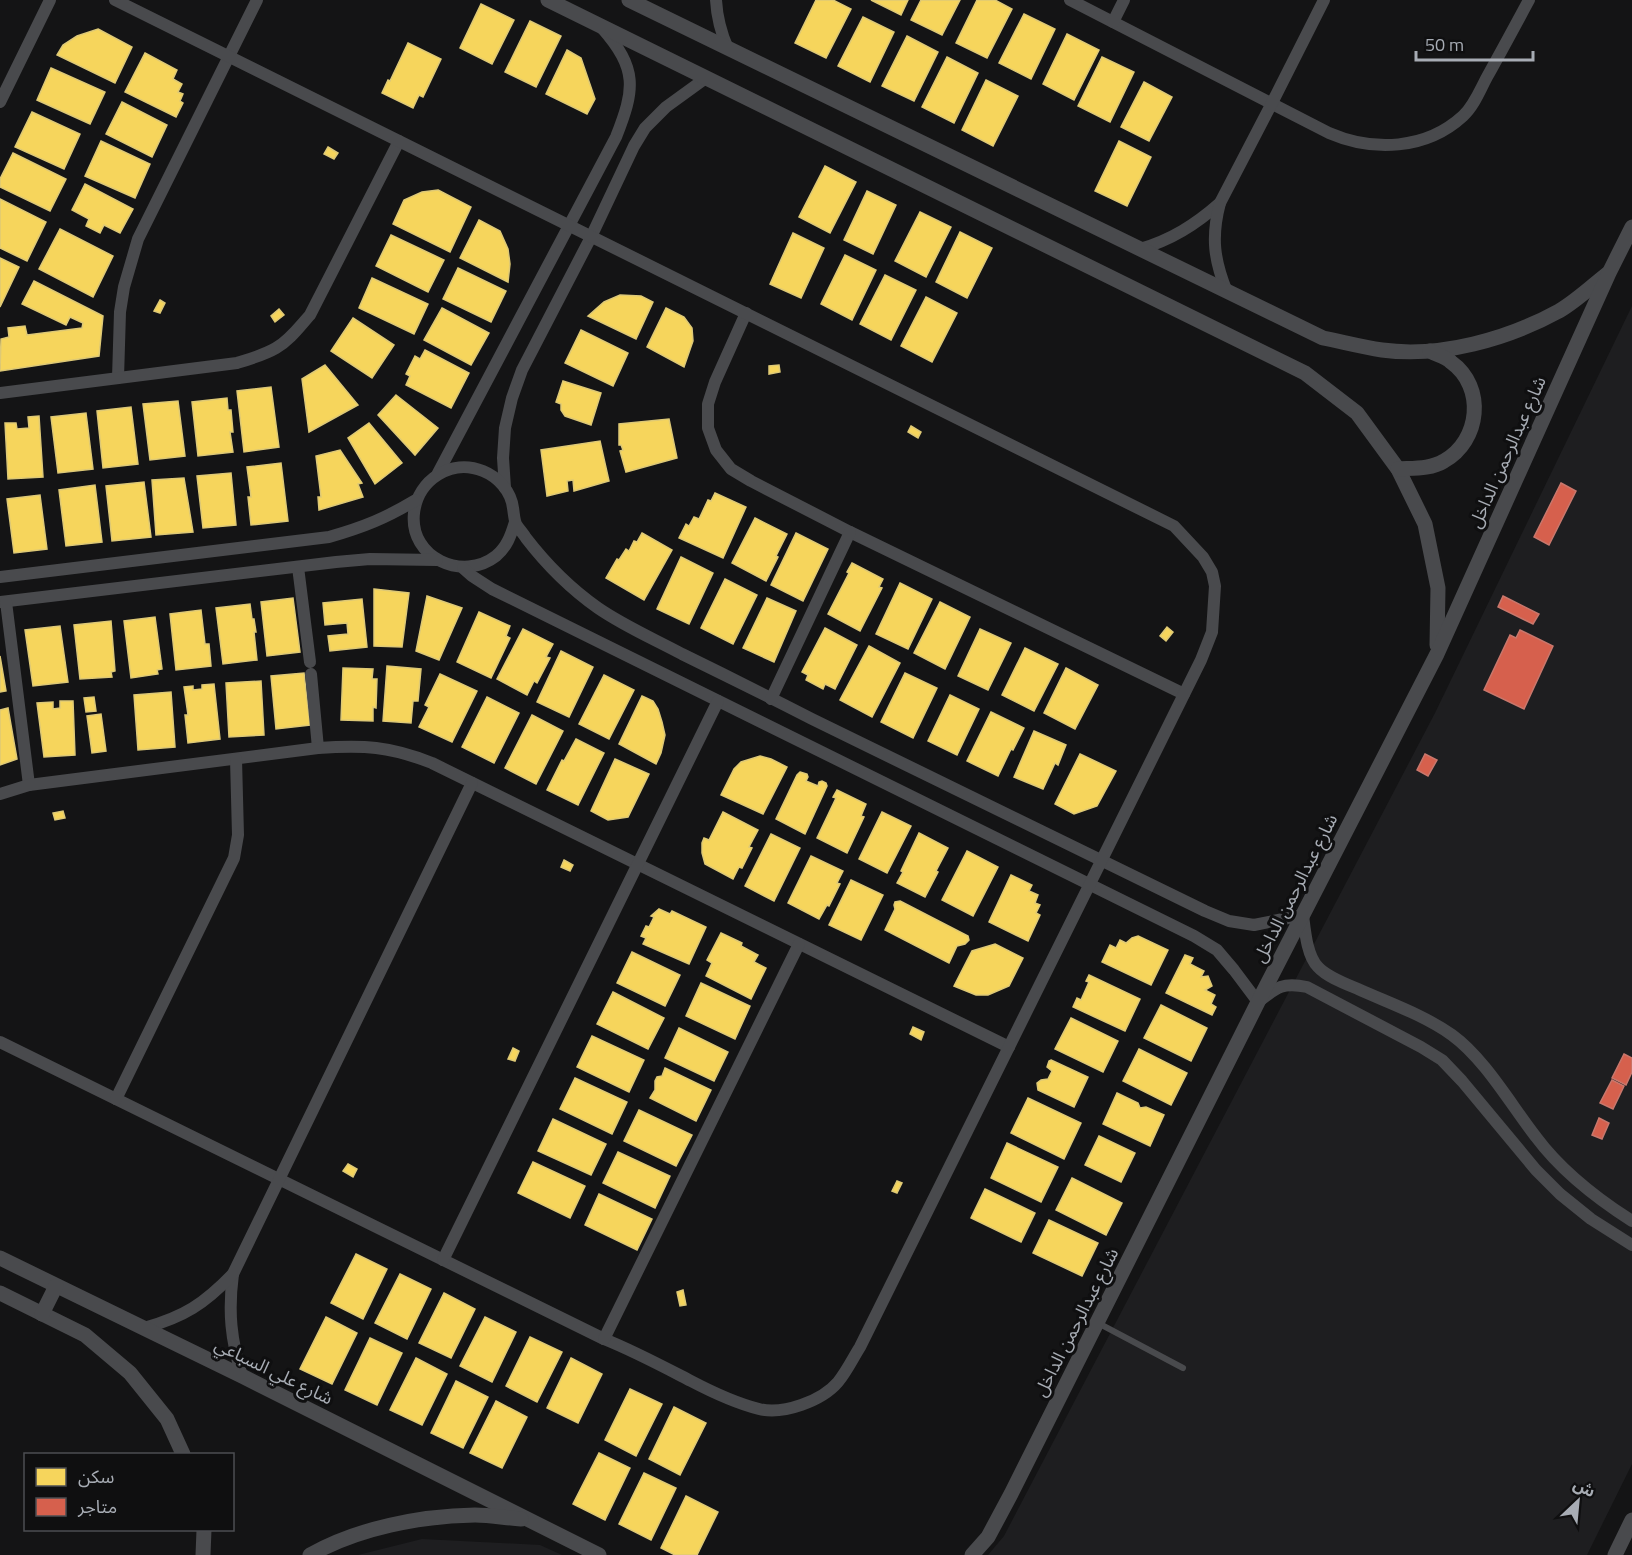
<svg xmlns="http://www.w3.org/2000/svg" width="1632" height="1555" font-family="'Titillium Web','Noto Sans Arabic',sans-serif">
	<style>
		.built { fill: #1e1e20 }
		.homes { fill: #f6d55c; stroke: #dec976; stroke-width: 1.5 }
		.shops { fill: #d6604d; stroke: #c8776c; stroke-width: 1.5 }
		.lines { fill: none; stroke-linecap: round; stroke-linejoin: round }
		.service { stroke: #494a4d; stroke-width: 6 }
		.minor { stroke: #494a4d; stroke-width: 12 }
		.tertiary { stroke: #494a4d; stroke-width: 15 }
		.labels { text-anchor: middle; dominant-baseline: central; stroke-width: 6; stroke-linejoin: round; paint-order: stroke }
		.street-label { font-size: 18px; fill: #a7acb4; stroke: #0f0f10 }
	</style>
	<rect width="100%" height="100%" fill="#141415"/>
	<!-- built -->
	<g class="built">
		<path d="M1632,306V1464L1587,1555H988L1004,1536L1435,713Z"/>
		<path d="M422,1539L540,1545L562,1555H358Z"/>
	</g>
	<!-- homes -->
	<g class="homes">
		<path d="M816,0H833L851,9L826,58L795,43Z"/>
		<path d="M871,0H908L901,15Z"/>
		<path d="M921,0H960L942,35L911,20Z"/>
		<path d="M977,0H995L1012,9L987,58L956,43Z"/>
		<path d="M481,4L514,20L492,64L460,48Z"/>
		<path d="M1024,14L1055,29L1031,79L999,63Z"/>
		<path d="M863,17L894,32L870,82L838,66Z"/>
		<path d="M530,21L561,36L536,87L505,72Z"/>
		<path d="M98,29L132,47L115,83L57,55L63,45L77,36Z"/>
		<path d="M1067,34L1099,50L1074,100L1043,84Z"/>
		<path d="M907,36L938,52L914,101L882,86Z"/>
		<path d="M408,43L441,59L423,97L419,95L413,108L382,93L388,80L390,81Z"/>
		<path d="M567,50L581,58L595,99L587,114L546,94Z"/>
		<path d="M145,53L177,70L173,79L182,84L178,92L183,94L180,101L183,103L176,117L125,92Z"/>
		<path d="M947,57L978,73L954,123L922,107Z"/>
		<path d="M1102,57L1134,72L1110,122L1078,106Z"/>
		<path d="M51,68L105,92L90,124L37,100Z"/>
		<path d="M986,80L1018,96L993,146L962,130Z"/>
		<path d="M1144,82L1172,97L1149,141L1121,127Z"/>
		<path d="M122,102L167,125L152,157L106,134Z"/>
		<path d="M32,112L80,134L64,169L15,147Z"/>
		<path d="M101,141L150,164L135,198L85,176Z"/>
		<path d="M1119,141L1151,157L1127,206L1095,191Z"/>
		<path d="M328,147L338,153L334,159L324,154Z"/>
		<path d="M13,153L66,179L50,211L0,187V179Z"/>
		<path d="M825,166L856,182L830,233L799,217Z"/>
		<path d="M85,184L133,209L120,233L104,225L100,233L86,226L89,219L72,210Z"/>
		<path d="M438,190L471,207L450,252L393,224L404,200L422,192Z"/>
		<path d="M867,191L896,205L873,254L844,240Z"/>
		<path d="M0,199L46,222L27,261L0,248Z"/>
		<path d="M920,212L951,227L926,277L895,261Z"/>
		<path d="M479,220L500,231L508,249L510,264L508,282L460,258Z"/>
		<path d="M60,229L113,256L93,297L39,269Z"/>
		<path d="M960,232L992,248L967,298L936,282Z"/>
		<path d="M793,233L824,248L801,298L770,284Z"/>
		<path d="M391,235L444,260L428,292L376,266Z"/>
		<path d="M845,255L876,270L852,320L821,304Z"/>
		<path d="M0,258L19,267L0,307Z"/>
		<path d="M458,268L506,291L491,322L443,299Z"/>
		<path d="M885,275L916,290L891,340L860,324Z"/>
		<path d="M372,278L428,304L414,334L359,308Z"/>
		<path d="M34,281L103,316L99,356L0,371L1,339L9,337L8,328L25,326L27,335L82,328L83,323L70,317L66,325L22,304Z"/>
		<path d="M620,295L641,296L653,302L636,339L588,316L604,302Z"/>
		<path d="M926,297L957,313L932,362L901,346Z"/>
		<path d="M160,300L165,303L160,313L154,311Z"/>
		<path d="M442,308L489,333L471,365L424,340Z"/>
		<path d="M666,308L684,317L692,328L693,341L684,367L647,347Z"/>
		<path d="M279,309L284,315L275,322L271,316Z"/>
		<path d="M353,318L394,345L372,378L331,351Z"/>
		<path d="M581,330L628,353L613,386L565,363Z"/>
		<path d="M425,350L469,373L451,408L406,385L410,376L406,374L415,356L420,359Z"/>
		<path d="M325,365L358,405L309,432L302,379Z"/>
		<path d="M779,365L780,372L769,374V366Z"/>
		<path d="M563,381L601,393L591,425L565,416L561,410V404L556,402Z"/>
		<path d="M271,387L279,447L244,452L237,391Z"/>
		<path d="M396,395L438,428L415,455L378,415Z"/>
		<path d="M227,398L228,410H231L233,432H230L233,452L198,456L192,402Z"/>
		<path d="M178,401L185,456L150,460L143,404Z"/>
		<path d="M131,407L138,464L103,468L97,411Z"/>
		<path d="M86,413L93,469L58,473L51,417Z"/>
		<path d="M39,416L43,477L8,479L5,423H16L17,429L29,428L28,417Z"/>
		<path d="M669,419L677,458L626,472L620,451L623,450L621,445H619V424Z"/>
		<path d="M369,423L402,463L375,484L348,438Z"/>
		<path d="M911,426L921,432L918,438L908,432Z"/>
		<path d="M600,441L609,481L574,491L573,480L567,481L568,491L547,496L541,450Z"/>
		<path d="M340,450L362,483L358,484L363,497L319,510L318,497H321L316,456Z"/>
		<path d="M281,463L288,521L251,525L248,497H251L247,467Z"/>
		<path d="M231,473L236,525L203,528L197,476Z"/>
		<path d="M184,478L193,532L156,535L152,480Z"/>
		<path d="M144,482L151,537L112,541L106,486Z"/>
		<path d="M95,485L102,542L66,546L59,490Z"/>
		<path d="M715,493L746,507L723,558L679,538L686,524L689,526L694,517L699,519L708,500L711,501Z"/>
		<path d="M40,495L47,549L14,553L7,499Z"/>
		<path d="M755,518L787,534L776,556L778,557L766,581L732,563Z"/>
		<path d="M642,533L672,550L644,600L606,578L617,559L619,560L626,549L629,551L634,541L637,542Z"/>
		<path d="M796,533L828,549L803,601L771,585Z"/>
		<path d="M681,557L713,573L689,624L657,609Z"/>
		<path d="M852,563L883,579L879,587L882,588L860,631L828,614L849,573L847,572Z"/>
		<path d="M725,579L757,595L733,644L701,628Z"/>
		<path d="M900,583L932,599L908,649L876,634Z"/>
		<path d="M374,589L409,593L402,647L374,646Z"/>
		<path d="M427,596L462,608L439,660L416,651Z"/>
		<path d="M293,598L300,652L267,656L261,602Z"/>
		<path d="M767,598L796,611L774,662L743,648Z"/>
		<path d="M362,599L367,647L330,651L328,636L348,634L347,623L325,625L323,603Z"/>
		<path d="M940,602L970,617L945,669L914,653Z"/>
		<path d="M250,604L252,619H254L256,632H254L257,660L223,664L216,608Z"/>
		<path d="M201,610L205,644H209L211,666L176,670L170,614Z"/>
		<path d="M479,612L510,626L506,636L510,638L491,678L457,662Z"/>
		<path d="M155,617L162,669L157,670L158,674L131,678L124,621Z"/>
		<path d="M111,621L115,671L111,672L112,677L80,679L74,625Z"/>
		<path d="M60,626L68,682L33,686L25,630Z"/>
		<path d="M1167,627L1173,632L1166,641L1160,636Z"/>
		<path d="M825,628L857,645L835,689L825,684L823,689L806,680L808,675L802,672Z"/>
		<path d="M523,629L553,644L546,657L550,658L537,683L534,681L527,695L497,679Z"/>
		<path d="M980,629L1011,643L988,690L958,676Z"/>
		<path d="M869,646L900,663L872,717L840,700Z"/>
		<path d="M1025,648L1058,664L1034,711L1002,695Z"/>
		<path d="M561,651L593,667L569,717L537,702Z"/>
		<path d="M0,656L6,691L0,692Z"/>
		<path d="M387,666L421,669L418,701H413L411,723L383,721Z"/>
		<path d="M343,668L373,669L372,679H377L376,708L373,707V721L341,720Z"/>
		<path d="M1066,668L1098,685L1075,729L1044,713Z"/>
		<path d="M304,673L310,725L276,729L271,676Z"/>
		<path d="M905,673L937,688L913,738L881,722Z"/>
		<path d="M440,674L477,691L452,742L419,727L429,707L425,705Z"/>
		<path d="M604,675L634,690L609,739L579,724Z"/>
		<path d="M261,681L264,735L229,737L226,683Z"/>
		<path d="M214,684L220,739L188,743L185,715H188L184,687L193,686V690L202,689V685Z"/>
		<path d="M171,692L175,747L138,750L134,695Z"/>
		<path d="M950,695L979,709L957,755L928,741Z"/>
		<path d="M642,696L653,701L658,709L662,722L665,735L661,753L656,764L619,744Z"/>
		<path d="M94,697L96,711L86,712L84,698Z"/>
		<path d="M487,697L519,713L494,763L462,747Z"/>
		<path d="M60,701H73L75,755L44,757L37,703L53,702V709L60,708Z"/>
		<path d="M8,708L17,759L0,765V710Z"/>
		<path d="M991,712L1024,728L1013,750L1011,749L998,776L967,761Z"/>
		<path d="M101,714L106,751L92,753L87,716Z"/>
		<path d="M532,715L563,731L536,784L505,768Z"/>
		<path d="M1034,731L1066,745L1058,765L1055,763L1043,789L1014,777Z"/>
		<path d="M576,739L604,753L578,805L547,790L562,760L564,761Z"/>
		<path d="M1080,754L1116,771L1097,806L1074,814L1055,804Z"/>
		<path d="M760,756L771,759L787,767L763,814L721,795L734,769L741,762Z"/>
		<path d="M615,759L649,774L628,817L608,820L591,811Z"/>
		<path d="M800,772L807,774L808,777L806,781L818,786L819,782L822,781L826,783L827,786L805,834L776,819L797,775Z"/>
		<path d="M837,790L866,804L861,816L864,817L847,853L817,838L836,798L833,797Z"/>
		<path d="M63,811L65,818L55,820L53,813Z"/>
		<path d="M723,812L758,830L749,847L752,848L742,868L739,867L733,879L705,864L702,853V843L704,838L709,840Z"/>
		<path d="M882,812L911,826L887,873L859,859Z"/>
		<path d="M919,833L948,848L936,871L938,872L925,897L897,883L903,872L901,871Z"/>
		<path d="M771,834L800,848L774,901L745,886Z"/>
		<path d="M967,851L998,867L973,916L942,900Z"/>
		<path d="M811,856L843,871L837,883L840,884L829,906L827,905L819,919L788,903Z"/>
		<path d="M564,860L573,865L570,871L561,867Z"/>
		<path d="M1011,875L1032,885L1029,891L1038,895L1035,903L1040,905L1036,913L1040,915L1028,941L989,922Z"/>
		<path d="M851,880L883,895L861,940L829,925Z"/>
		<path d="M900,901L968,936L969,940L965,944L957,946L949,963L885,930L895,909L894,905L895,902Z"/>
		<path d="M659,909L670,914L672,911L706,927L689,964L643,944L646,938L641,936L646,926L649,927L654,917L651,916Z"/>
		<path d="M721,933L742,943L741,946L758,955L754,962L766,968L751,999L706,976L712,963L707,960Z"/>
		<path d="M1138,936L1168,950L1151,985L1102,962L1110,945L1116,948L1120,940L1126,943L1132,938Z"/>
		<path d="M995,944L1023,958L1009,986L988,995H976L954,986L972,951Z"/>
		<path d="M632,952L680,975L665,1006L617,983Z"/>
		<path d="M1185,955L1193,958L1190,964L1204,971L1201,977L1208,976L1212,986L1205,990L1215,995L1211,1004L1216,1007L1212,1015L1166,993Z"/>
		<path d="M1089,975L1140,999L1125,1031L1073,1007L1077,998L1081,1000L1089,982L1086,981Z"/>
		<path d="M701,983L750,1006L735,1039L686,1016Z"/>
		<path d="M613,992L664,1018L648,1049L597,1024Z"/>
		<path d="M1161,1005L1207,1028L1191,1061L1144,1038Z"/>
		<path d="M1071,1018L1118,1041L1103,1072L1055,1049Z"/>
		<path d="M913,1027L924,1032L921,1040L910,1034Z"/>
		<path d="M679,1028L728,1052L714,1081L665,1058Z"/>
		<path d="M592,1036L644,1060L629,1092L577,1067Z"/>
		<path d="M513,1048L519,1051L515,1061L508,1059Z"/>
		<path d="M1139,1049L1187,1073L1171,1105L1123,1081Z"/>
		<path d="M1051,1060L1088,1077L1074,1107L1038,1090L1037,1083L1041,1080L1048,1079L1052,1071L1047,1067L1049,1061Z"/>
		<path d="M665,1068L711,1090L696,1121L650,1098L655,1090V1081L657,1077L662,1076Z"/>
		<path d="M575,1078L627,1102L612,1134L560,1109Z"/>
		<path d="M1117,1093L1138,1103L1140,1108L1146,1107L1164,1115L1150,1146L1103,1124Z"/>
		<path d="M1028,1098L1081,1123L1064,1159L1011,1133Z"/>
		<path d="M639,1110L692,1135L676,1166L624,1141Z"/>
		<path d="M553,1119L606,1144L591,1175L538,1151Z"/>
		<path d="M1099,1136L1135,1153L1121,1182L1085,1165Z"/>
		<path d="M1007,1143L1058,1167L1041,1202L991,1178Z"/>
		<path d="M618,1152L670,1176L655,1208L603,1183Z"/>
		<path d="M533,1162L585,1186L570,1218L518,1193Z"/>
		<path d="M348,1164L357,1169L353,1177L343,1171Z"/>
		<path d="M1072,1178L1122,1203L1106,1235L1056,1210Z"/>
		<path d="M897,1181L902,1183L897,1193L892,1191Z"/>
		<path d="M985,1189L1035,1213L1021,1242L971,1218Z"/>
		<path d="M599,1194L652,1219L637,1250L585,1225Z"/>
		<path d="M1049,1220L1098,1243L1082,1276L1033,1253Z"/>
		<path d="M356,1254L387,1269L363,1319L331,1303Z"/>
		<path d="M400,1274L431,1289L407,1339L375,1323Z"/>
		<path d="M683,1290L686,1305L680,1306L677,1292Z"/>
		<path d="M444,1293L475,1309L451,1358L419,1343Z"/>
		<path d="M326,1317L357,1333L332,1384L300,1369Z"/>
		<path d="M485,1317L516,1332L492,1382L460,1366Z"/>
		<path d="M530,1337L562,1352L537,1402L506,1386Z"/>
		<path d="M370,1338L402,1353L377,1405L345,1390Z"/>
		<path d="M416,1358L447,1374L422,1425L390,1410Z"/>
		<path d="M571,1358L602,1374L578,1423L547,1408Z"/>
		<path d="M456,1381L488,1397L463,1448L431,1433Z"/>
		<path d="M630,1389L662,1404L636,1456L605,1440Z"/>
		<path d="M496,1401L527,1417L502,1468L470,1453Z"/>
		<path d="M674,1407L706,1423L680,1475L649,1459Z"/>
		<path d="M599,1453L630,1468L605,1520L573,1504Z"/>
		<path d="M644,1473L676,1488L651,1540L619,1524Z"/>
		<path d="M686,1496L718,1512L697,1555H675L661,1548Z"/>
	</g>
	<!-- shops -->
	<g class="shops">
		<path d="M1561,483L1576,491L1549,545L1534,537Z"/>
		<path d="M1503,596L1539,614L1533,624L1498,607Z"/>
		<path d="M1520,630L1553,646L1524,709L1484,690L1510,635L1516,638Z"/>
		<path d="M1425,754L1437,760L1428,776L1417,770Z"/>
		<path d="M1624,1054L1632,1058V1072L1626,1085L1612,1078Z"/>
		<path d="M1612,1080L1624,1086L1613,1109L1600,1103Z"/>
		<path d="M1599,1118L1609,1123L1602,1139L1592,1135Z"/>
	</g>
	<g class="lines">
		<!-- service -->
		<path class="service" d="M1098,1323L1183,1368"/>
		<!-- minor -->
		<g class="minor">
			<path d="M716,0C717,18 721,33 728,49"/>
			<path d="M1070,0L1329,133C1373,152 1426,150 1463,116C1474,106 1480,90 1487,77C1501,52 1515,26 1529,0"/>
			<path d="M1113,22L1124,0"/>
			<path d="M0,102L50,0"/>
			<path d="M1140,249C1171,240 1195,225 1220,203"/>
			<path d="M1227,292C1214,260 1211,237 1220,203L1272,103L1324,0"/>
			<path d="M746,313L715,382L708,404V428L716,450L731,469L751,481L850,532L1184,694"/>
			<path d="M118,378L120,312L124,287L138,239L257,0"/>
			<path d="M0,393L237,363C250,359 264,355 276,348C290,340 300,326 310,315L399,141"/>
			<path d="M438,473L616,137C635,89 638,69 602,28"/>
			<path d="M505,488L503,458L505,428L512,398L522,370L591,237L634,146L645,128L666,107L706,78"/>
			<path d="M515,522C511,535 507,547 496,556C463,582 409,558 414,513C418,480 451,458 483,471C498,477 511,491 513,508C514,514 514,519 516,524C519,529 523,533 526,538C546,564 571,589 598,608C624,626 654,639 682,654C725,675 769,697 812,719C943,783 1074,847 1205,911L1229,921L1254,925L1303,915C1305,931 1307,956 1318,967C1327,977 1346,984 1358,989C1389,1003 1424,1015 1452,1035C1485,1059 1511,1105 1536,1137C1562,1172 1596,1198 1632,1221"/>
			<path d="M298,567L310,662"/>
			<path d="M463,568L472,576L492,589L1194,936L1217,950L1234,970L1258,1002C1277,987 1283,982 1307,987L1421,1047L1442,1060L1462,1081L1536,1170L1560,1194L1591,1219L1632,1245"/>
			<path d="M0,577L329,537C364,527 386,518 416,500"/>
			<path d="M0,602L336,562L370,559L437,560"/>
			<path d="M6,602L29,785"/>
			<path d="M311,674L318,748"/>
			<path d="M771,699L850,532"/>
			<path d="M0,794L29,785L318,748C364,745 389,746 432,763L1009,1047"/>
			<path d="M0,1042L604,1339C634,1351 662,1366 691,1381C712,1392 735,1403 759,1409C783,1415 822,1401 838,1382C847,1371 853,1358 860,1347L1201,660L1212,632L1215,586L1212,572L1203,557L1174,526L115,0"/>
			<path d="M116,1099L234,858L238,835L236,759"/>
			<path d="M443,1260L718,701"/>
			<path d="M233,1274C228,1312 231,1340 242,1376"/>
			<path d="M144,1328C184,1317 204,1304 233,1274L472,783"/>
			<path d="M604,1339L799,944"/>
		</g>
		<!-- tertiary -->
		<g class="tertiary">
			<path d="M548,0L1305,373L1357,413L1398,469L1425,524L1438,588L1437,645"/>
			<path d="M629,0L1323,338C1343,342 1362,347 1382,350C1441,358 1508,339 1559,311C1576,301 1592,286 1607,274"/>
			<path d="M1398,469C1413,468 1431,469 1444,461C1480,441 1486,387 1451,362C1446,357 1437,355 1430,351"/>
			<path d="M0,1258L242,1376L599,1555"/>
			<path d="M0,1293L85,1335L130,1373L167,1419L183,1454"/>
			<path d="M42,1314L56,1286"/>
			<path d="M203,1555L204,1530"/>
			<path d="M310,1555C358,1528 420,1516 475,1515C490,1515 506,1518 521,1519"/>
			<path d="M972,1555L988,1537L1011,1494L1258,1002L1437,654L1609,273L1632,227"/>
			<path d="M1615,1555L1632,1520"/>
		</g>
	</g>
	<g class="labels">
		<!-- street labels -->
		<g class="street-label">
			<text transform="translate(1507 452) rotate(-66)">شارع عبدالرحمن الداخل</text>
			<text transform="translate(1295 888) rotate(-63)">شارع عبدالرحمن الداخل</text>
			<text transform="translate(1076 1322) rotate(-63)">شارع عبدالرحمن الداخل</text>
			<text transform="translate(274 1371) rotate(26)">شارع علي السباعي</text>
		</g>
	</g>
	<!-- legend -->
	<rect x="24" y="1453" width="210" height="78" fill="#0f0f10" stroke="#4c4e52" stroke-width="1.5"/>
	<rect x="36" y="1468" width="30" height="18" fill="#f6d55c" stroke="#4c4e52" stroke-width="1.5"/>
	<text x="78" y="1483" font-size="18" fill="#a7acb4">سكن</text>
	<rect x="36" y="1498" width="30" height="18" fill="#d6604d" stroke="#4c4e52" stroke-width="1.5"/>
	<text x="78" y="1513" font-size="18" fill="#a7acb4">متاجر</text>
	<!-- north arrow -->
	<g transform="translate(1578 1501) rotate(26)" stroke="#0f0f10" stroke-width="4.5" paint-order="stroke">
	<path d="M0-4.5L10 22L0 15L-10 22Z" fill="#a7acb4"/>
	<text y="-9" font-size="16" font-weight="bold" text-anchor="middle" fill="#a7acb4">ش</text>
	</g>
	<!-- scale -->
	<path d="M1416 51v9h117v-9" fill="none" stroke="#a7acb4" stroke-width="3"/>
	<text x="1425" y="51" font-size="18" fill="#a7acb4" stroke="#0f0f10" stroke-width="4.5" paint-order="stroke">50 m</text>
</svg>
